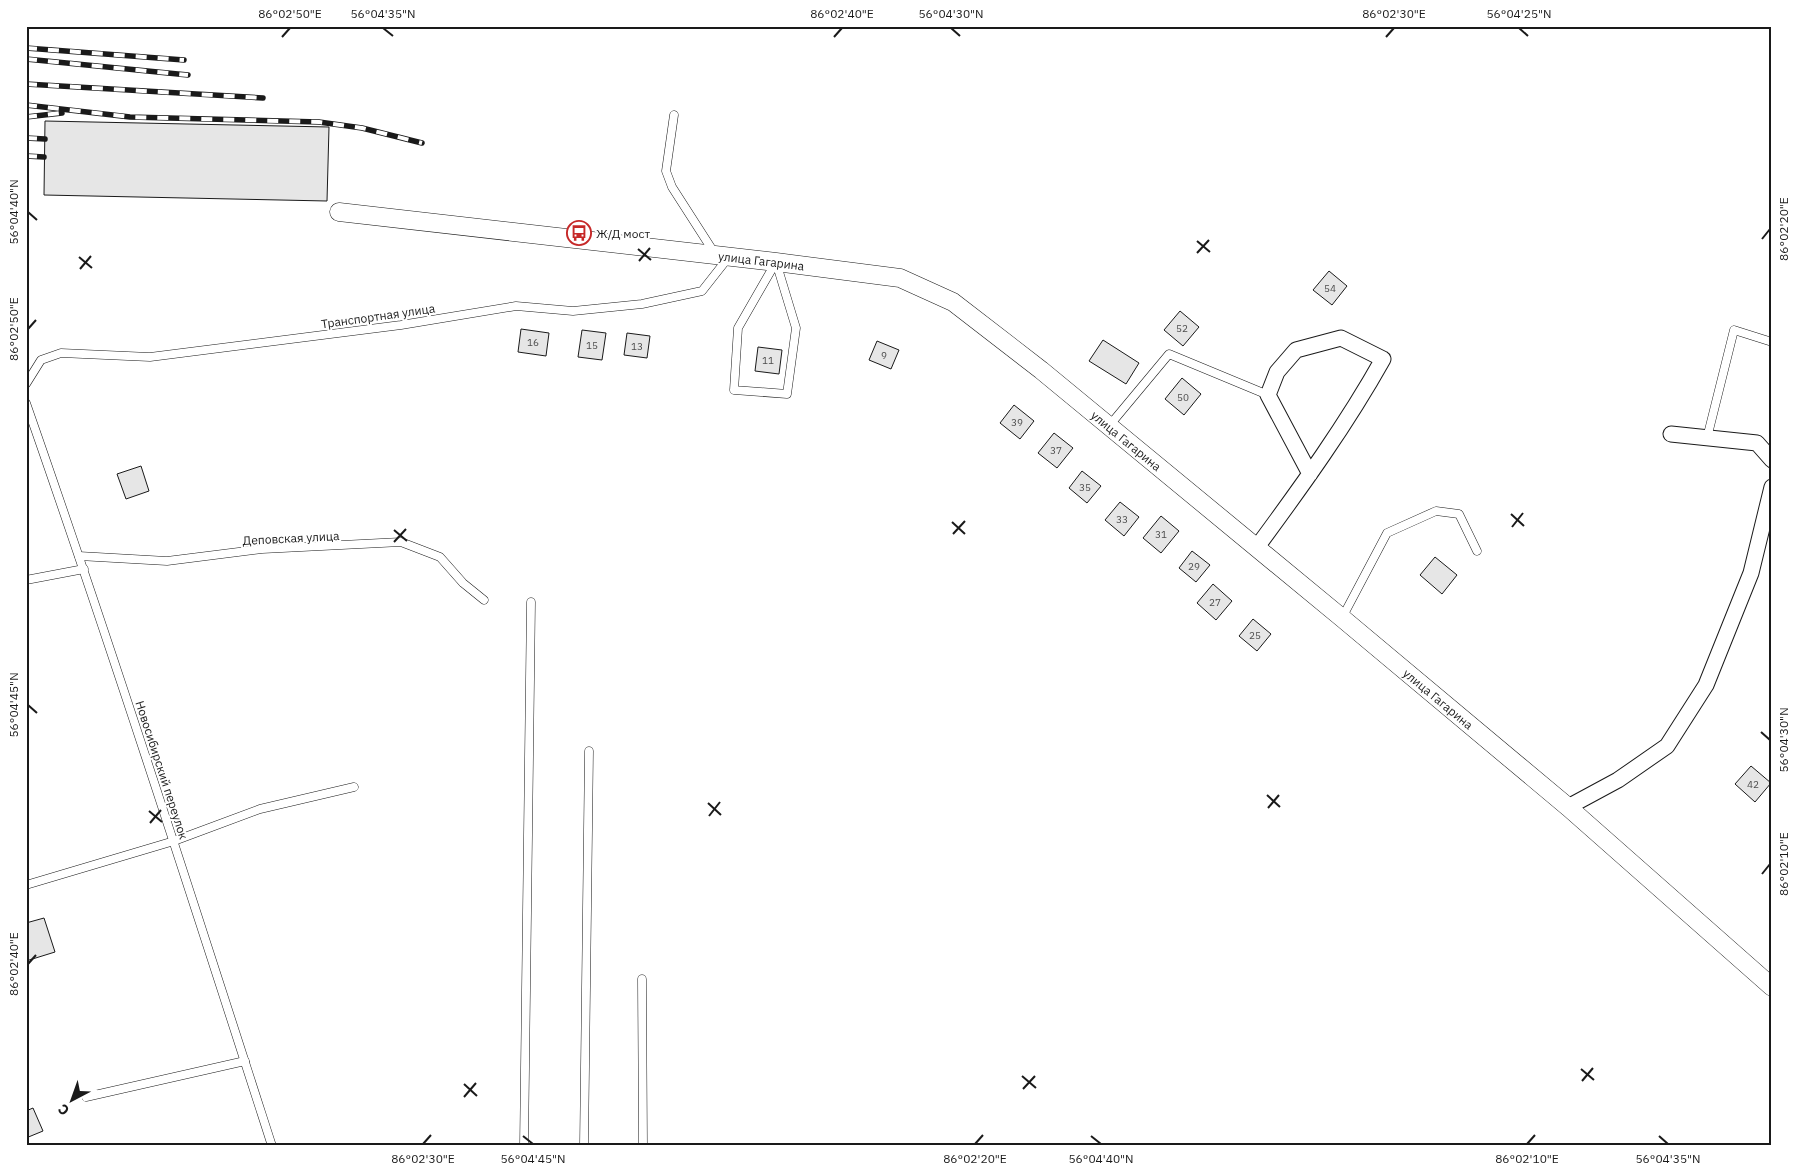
<svg xmlns="http://www.w3.org/2000/svg" width="1798" height="1172" font-family="'IBM Plex Sans',sans-serif">
	<style>
		.building { fill: #e6e6e6; stroke: #1a1a1a }
		.lines { fill: none; stroke-linecap: round; stroke-linejoin: round }
		.service-casing { stroke: #1a1a1a; stroke-width: 9 }
		.minor-casing { stroke: #1a1a1a; stroke-width: 17 }
		.tertiary-casing { stroke: #1a1a1a; stroke-width: 19 }
		.service { stroke: #fff; stroke-width: 8 }
		.minor { stroke: #fff; stroke-width: 15 }
		.tertiary { stroke: #fff; stroke-width: 18 }
		.rail-casing { stroke: #1a1a1a; stroke-width: 5.5 }
		.rail { stroke: #fff; stroke-width: 4; stroke-dasharray: 11; stroke-linecap: butt }
		.ticks { fill: none; stroke: #1a1a1a; stroke-width: 2 }
		.labels { text-anchor: middle; dominant-baseline: central; stroke-width: 4; stroke-linejoin: round; paint-order: stroke }
		.number-label { font-size: 10px; fill: #4d4d4d }
		.poi-label { font-size: 12px; fill: #1a1a1a; stroke: #fff; text-anchor: start }
		.street-label { font-size: 12px; fill: #1a1a1a; stroke: #fff }
		.neatline { fill: none; stroke: #1a1a1a; stroke-width: 2 }
		.ticks-label { font-size: 12px; text-anchor: middle; fill: #1a1a1a }
	</style>
	<rect width="100%" height="100%" fill="#fff"/>
	<!-- building -->
	<g class="building">
		<path d="M45,121L329,127L327,201L44,195Z"/>
		<path d="M1329,271L1347,286L1332,305L1313,290Z"/>
		<path d="M1180,311L1199,327L1183,346L1164,330Z"/>
		<path d="M521,329L549,333L546,356L518,352Z"/>
		<path d="M582,330L606,333L602,360L578,357Z"/>
		<path d="M627,333L650,336L647,358L624,355Z"/>
		<path d="M1103,340L1139,363L1126,384L1089,361Z"/>
		<path d="M877,341L899,350L891,369L869,360Z"/>
		<path d="M758,347L782,350L779,374L755,371Z"/>
		<path d="M1182,378L1201,394L1184,415L1165,399Z"/>
		<path d="M1014,405L1034,421L1020,439L1000,423Z"/>
		<path d="M1054,433L1073,448L1057,468L1038,453Z"/>
		<path d="M141,466L149,491L126,499L117,474Z"/>
		<path d="M1082,471L1101,486L1087,503L1069,488Z"/>
		<path d="M1120,502L1139,517L1124,536L1105,520Z"/>
		<path d="M1161,516L1179,531L1161,553L1143,538Z"/>
		<path d="M1192,551L1210,565L1196,582L1179,568Z"/>
		<path d="M1435,557L1457,575L1442,594L1420,575Z"/>
		<path d="M1213,584L1232,601L1216,620L1197,603Z"/>
		<path d="M1253,619L1271,634L1257,651L1239,636Z"/>
		<path d="M1751,766L1771,783L1755,802L1735,784Z"/>
		<path d="M44,918L55,952L26,961V923Z"/>
		<path d="M33,1108L43,1131L26,1138V1111Z"/>
	</g>
	<g class="lines">
		<defs>
			<g id="service">
				<path d="M674,115L666,171L672,187L715,254"/>
				<path d="M776,262L796,328L787,394L734,390L738,328Z"/>
				<path d="M26,384L41,360L61,353L150,357L401,325L516,306L573,311L642,304L702,291L728,258"/>
				<path d="M26,403C112,649 192,898 272,1146"/>
				<path d="M1109,426L1169,354L1268,395"/>
				<path d="M1707,438L1734,330L1772,342"/>
				<path d="M79,556L167,561L262,549L401,542L440,557L463,583L484,600"/>
				<path d="M26,580L84,569"/>
				<path d="M1342,618L1387,533L1436,511L1459,514L1477,551"/>
				<path d="M26,885L174,841L260,809L354,787"/>
				<path d="M642,979L643,1146"/>
				<path d="M86,1097L245,1061"/>
				<path d="M524,1146L531,602"/>
				<path d="M584,1146L589,751"/>
			</g>
			<g id="minor">
				<path d="M1671,434L1757,443L1772,460"/>
				<path d="M1257,547C1302,486 1346,425 1383,359L1341,338L1296,350L1277,372L1268,395L1310,474"/>
				<path d="M1568,807L1618,780L1667,746L1706,685L1751,573L1772,487"/>
			</g>
			<g id="tertiary">
				<path id="s1" d="M339,212L776,262L900,278L953,302L1041,370L1342,618L1568,807L1772,987"/>
			</g>
		</defs>
		<!-- service casing -->
		<use href="#service" class="service-casing"/>
		<!-- minor casing -->
		<use href="#minor" class="minor-casing"/>
		<!-- tertiary casing -->
		<use href="#tertiary" class="tertiary-casing"/>
		<!-- service -->
		<use href="#service" class="service"/>
		<!-- minor -->
		<use href="#minor" class="minor"/>
		<!-- tertiary -->
		<use href="#tertiary" class="tertiary"/>
		<defs>
			<g id="rail">
				<path d="M26,48L184,60"/>
				<path d="M26,59L188,75"/>
				<path d="M26,84L263,98"/>
				<path d="M26,105L130,117L319,122L362,128L422,143"/>
				<path d="M26,117L62,113"/>
				<path d="M26,138L45,139"/>
				<path d="M26,156L44,157"/>
			</g>
		</defs>
		<!-- rail casing -->
		<use href="#rail" class="rail-casing"/>
		<!-- rail -->
		<use href="#rail" class="rail"/>
	</g>
	<!-- ticks -->
	<path class="ticks" d="M383,28L393,36M951,28L960,36M1519,28L1528,36M282,37L290,28M834,37L842,28M1386,37L1394,28M28,212L37,220M1762,239L1770,229M1197,241L1210,252M638,249L651,260M1197,253L1209,240M79,257L92,268M639,261L650,248M80,269L91,256M28,329L36,320M1511,514L1524,526M952,522L965,534M1512,527L1523,513M394,530L407,541M953,534L965,521M394,542L406,529M28,705L37,713M1761,732L1770,740M1267,795L1280,807M708,803L721,815M1268,808L1279,795M149,811L162,822M709,816L720,802M150,823L161,810M1762,874L1770,864M28,964L36,955M1581,1069L1594,1080M1022,1076L1036,1088M1582,1081L1593,1068M464,1084L477,1096M1023,1089L1035,1076M464,1097L476,1083M523,1136L533,1144M1091,1136L1101,1144M1659,1136L1668,1144M423,1144L431,1135M975,1144L983,1135M1527,1144L1535,1135"/>
	<!-- icons -->
	<defs>
		<symbol id="bus-ring" viewBox="-11 -11 22 22"><circle r="9.5" fill="#fff" stroke="#c62828" stroke-width="1.5"/><path d="M-5-6H5V4H4V6H2V4H-2V6H-4V4H-5ZM-3.5-4V0h7V-4ZM-3.5 1.2v1.5H-2V1.2ZM2 1.2v1.5H3.5V1.2Z" fill="#c62828"/></symbol>
	</defs>
	<g fill-rule="evenodd">
		<use href="#bus-ring" x="565" y="219" width="28" height="28"/>
	</g>
	<g class="labels">
		<!-- number labels -->
		<g class="number-label">
			<text x="1330" y="288">54</text>
			<text x="1182" y="328">52</text>
			<text x="533" y="342">16</text>
			<text x="592" y="345">15</text>
			<text x="637" y="346">13</text>
			<text x="884" y="355">9</text>
			<text x="768" y="360">11</text>
			<text x="1183" y="397">50</text>
			<text x="1017" y="422">39</text>
			<text x="1056" y="450">37</text>
			<text x="1085" y="487">35</text>
			<text x="1122" y="519">33</text>
			<text x="1161" y="534">31</text>
			<text x="1194" y="566">29</text>
			<text x="1215" y="602">27</text>
			<text x="1255" y="635">25</text>
			<text x="1753" y="784">42</text>
		</g>
		<!-- poi labels -->
		<g class="poi-label">
			<text x="596" y="233">Ж/Д мост</text>
		</g>
		<!-- street labels -->
		<g class="street-label">
			<text stroke="none"><textPath href="#s1" startOffset="425">улица Гагарина</textPath></text>
			<text transform="translate(378 316) rotate(-8)">Транспортная улица</text>
			<text stroke="none"><textPath href="#s1" startOffset="845">улица Гагарина</textPath></text>
			<text transform="translate(291 538) rotate(-3)">Деповская улица</text>
			<text stroke="none"><textPath href="#s1" startOffset="1250">улица Гагарина</textPath></text>
			<text transform="translate(162 770) rotate(72)">Новосибирский переулок</text>
		</g>
	</g>
	<!-- border -->
	<rect width="1798" height="1172" fill="none" stroke="#ffffff" stroke-width="55"/>
	<!-- north arrow -->
	<g transform="translate(72 1100) rotate(221)" stroke="#ffffff" stroke-width="4" paint-order="stroke">
	<path d="M0-4L9 19L0 12L-9 19Z" fill="#1a1a1a"/>
	<text y="-8" font-size="14" font-weight="bold" text-anchor="middle" fill="#1a1a1a">С</text>
	</g>
	<rect x="28" y="28" width="1742" height="1116" class="neatline"/>
	<g class="ticks-label">
		<text x="290" y="18">86°02'50"E</text>
		<text x="383" y="18">56°04'35"N</text>
		<text x="842" y="18">86°02'40"E</text>
		<text x="951" y="18">56°04'30"N</text>
		<text x="1394" y="18">86°02'30"E</text>
		<text x="1519" y="18">56°04'25"N</text>
		<text transform="translate(14 212) rotate(-90)" y="4">56°04'40"N</text>
		<text transform="translate(1784 229) rotate(-90)" y="4">86°02'20"E</text>
		<text transform="translate(14 329) rotate(-90)" y="4">86°02'50"E</text>
		<text transform="translate(14 705) rotate(-90)" y="4">56°04'45"N</text>
		<text transform="translate(1784 740) rotate(-90)" y="4">56°04'30"N</text>
		<text transform="translate(1784 864) rotate(-90)" y="4">86°02'10"E</text>
		<text transform="translate(14 964) rotate(-90)" y="4">86°02'40"E</text>
		<text x="423" y="1163">86°02'30"E</text>
		<text x="533" y="1163">56°04'45"N</text>
		<text x="975" y="1163">86°02'20"E</text>
		<text x="1101" y="1163">56°04'40"N</text>
		<text x="1527" y="1163">86°02'10"E</text>
		<text x="1668" y="1163">56°04'35"N</text>
	</g>
</svg>
